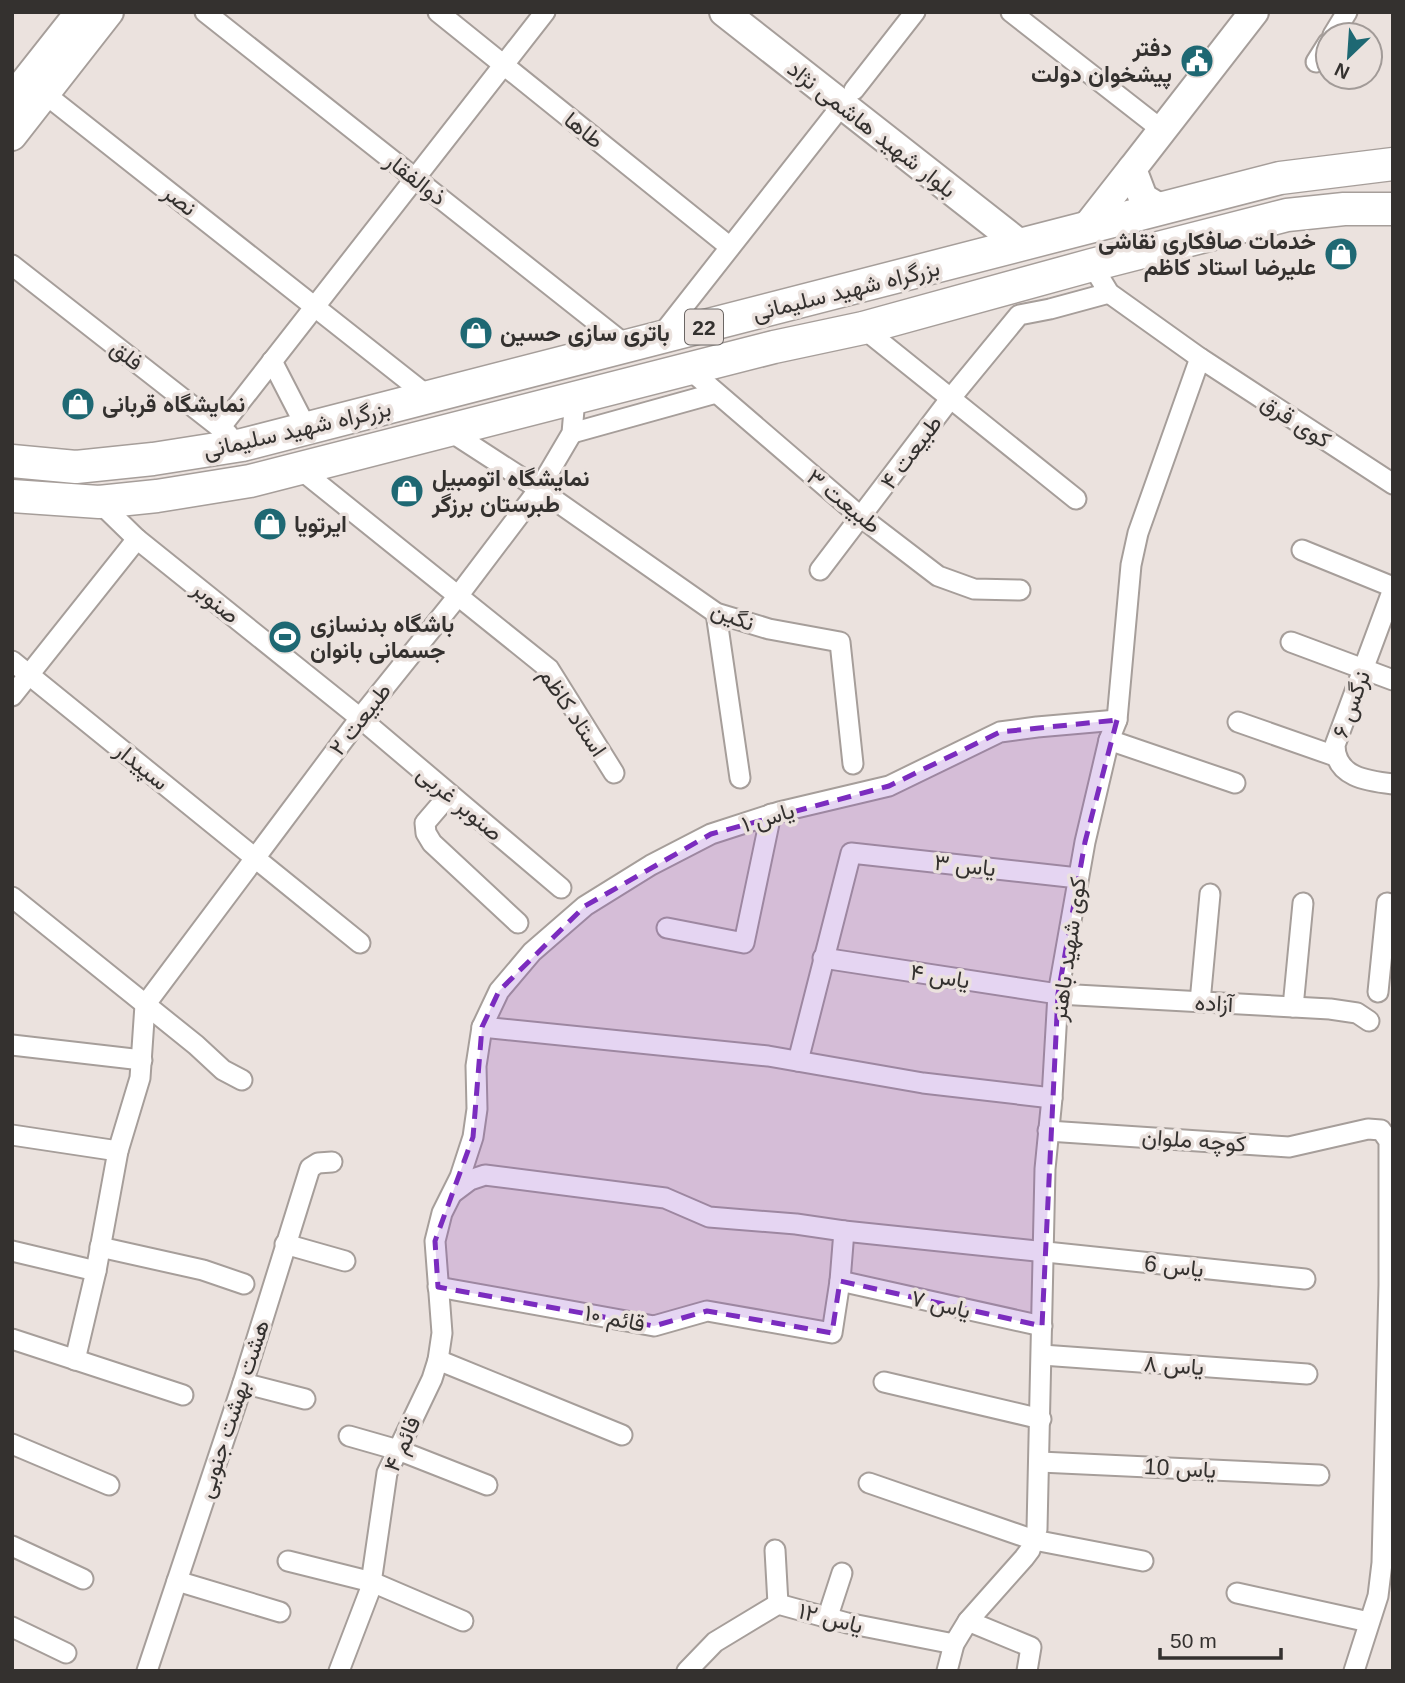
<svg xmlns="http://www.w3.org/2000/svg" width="1405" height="1683" font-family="Helvetica,Vazirmatn,sans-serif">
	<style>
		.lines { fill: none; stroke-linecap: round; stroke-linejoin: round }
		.minor-casing { stroke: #a69e9a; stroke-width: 23 }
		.secondary-casing { stroke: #a69e9a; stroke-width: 32 }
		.trunk-casing { stroke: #a69e9a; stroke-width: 35 }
		.minor { stroke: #fff; stroke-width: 19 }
		.secondary { stroke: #fff; stroke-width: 28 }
		.trunk { stroke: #fff; stroke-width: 32 }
		.marked { fill: #7b2cbf; fill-opacity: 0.2; stroke: #7b2cbf; stroke-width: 5; stroke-dasharray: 14 9; stroke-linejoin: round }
		.labels { text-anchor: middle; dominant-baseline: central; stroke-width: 7; stroke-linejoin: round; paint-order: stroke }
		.shield { fill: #ebe2de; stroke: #6b6664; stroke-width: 2 }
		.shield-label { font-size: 21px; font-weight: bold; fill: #34312f }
		.poi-label { font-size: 23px; font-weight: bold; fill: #34312f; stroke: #ebe2de; text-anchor: start }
		.street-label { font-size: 23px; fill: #34312f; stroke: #ebe2de }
	</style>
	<rect width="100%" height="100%" fill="#ebe2de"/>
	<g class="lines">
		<defs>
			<g id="minor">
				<path d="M205,12L627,346"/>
				<path d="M438,12L730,247"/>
				<path d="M1011,12L1162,130"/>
				<path d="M1333,35L1347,12"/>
				<path d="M1316,62L1328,43"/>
				<path d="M854,90L915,12"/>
				<path d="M45,94L429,397"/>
				<path d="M12,265L228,434"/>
				<path d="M1092,265L1109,293L1200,358L1393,484"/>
				<path d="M863,328L1076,499"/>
				<path d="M659,338L842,105"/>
				<path d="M272,361L307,429"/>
				<path d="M689,369L861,517L938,576L974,589L1020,590"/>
				<path d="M220,428L545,12"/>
				<path d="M448,430L539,489L716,613L769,629L840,642L853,764"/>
				<path d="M572,433L716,393"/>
				<path d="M300,469L549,669L614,773"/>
				<path d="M99,502L137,539L360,718L561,888"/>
				<path d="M1302,550L1393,587"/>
				<path d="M820,570L950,399L1019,315L1050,309L1109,293"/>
				<path d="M1393,589L1335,745C1335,777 1367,781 1393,784"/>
				<path d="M716,613L740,778"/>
				<path d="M1291,642L1393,680"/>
				<path d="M12,661L360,943"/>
				<path d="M12,696L137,539"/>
				<path d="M1238,722L1335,756"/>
				<path d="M1109,740L1235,783"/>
				<path d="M449,795L425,823L426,833L432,843L518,923"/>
				<path d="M12,897L196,1045L223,1070L242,1080"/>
				<path d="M667,928L744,943L771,814"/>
				<path d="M823,958L1058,994L1330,1009L1357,1013L1369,1021"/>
				<path d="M1378,992L1387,903L1393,905"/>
				<path d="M1200,1002L1210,894"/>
				<path d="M145,1005L360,718L458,596L539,489L572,433L575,398"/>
				<path d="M1293,1007L1303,903"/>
				<path d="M482,1027L768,1056L923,1083L1052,1098"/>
				<path d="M12,1045L142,1060"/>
				<path d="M798,1061L851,853L1078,878"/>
				<path d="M1048,1131L1289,1147L1368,1129L1381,1130L1389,1141V1285L1382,1563L1378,1596L1354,1671"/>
				<path d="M12,1135L118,1151"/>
				<path d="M844,1231L1305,1279"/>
				<path d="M285,1244L345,1261"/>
				<path d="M100,1247L203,1270L244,1284"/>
				<path d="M12,1251L96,1271"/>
				<path d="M840,1281L1042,1326"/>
				<path d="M438,1287L654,1326L707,1311L832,1333L840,1281L844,1231L796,1224L709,1217L665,1198L485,1175L470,1180L454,1192"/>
				<path d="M12,1339L183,1395"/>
				<path d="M1042,1355L1307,1374"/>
				<path d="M75,1360L96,1271L118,1151L140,1078L145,1005"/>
				<path d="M438,1360L622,1435"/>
				<path d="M884,1382L1041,1419"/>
				<path d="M243,1383L305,1399"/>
				<path d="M349,1436L398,1450L487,1485"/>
				<path d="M12,1444L109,1485"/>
				<path d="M1040,1462L1319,1475"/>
				<path d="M869,1483L1034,1540L1143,1561"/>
				<path d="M12,1546L83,1579"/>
				<path d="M775,1550L778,1604"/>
				<path d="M288,1561L372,1582L463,1621"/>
				<path d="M177,1581L280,1612"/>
				<path d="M1237,1593L1369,1622"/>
				<path d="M827,1619L842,1573"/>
				<path d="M968,1621L1031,1647L1027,1671"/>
				<path d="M12,1627L66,1653"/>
				<path d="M147,1671L243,1383L310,1168L318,1163L332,1162"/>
				<path d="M339,1671L370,1590L387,1473L432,1379L438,1360L442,1333L435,1241L442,1213L460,1177L473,1137L477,1109L476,1066L482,1027L499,991L532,952L585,906L651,865L711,834L779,812L889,786L1000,732L1037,727L1117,720"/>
				<path d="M687,1671L715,1642L778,1604L847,1623L954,1644"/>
				<path d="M947,1671L954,1644L968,1621L1024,1558L1030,1550L1037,1529L1045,1169L1052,1098L1058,994L1085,842L1109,740L1117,720L1131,565L1138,533L1200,358"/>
			</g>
			<g id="secondary">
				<path d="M724,12L1021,245"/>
				<path d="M12,98L80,12"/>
				<path d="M12,136L109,12"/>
				<path d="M1132,169L1254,12"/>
				<path d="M1085,229L1132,169L1143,198L1161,209"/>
			</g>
			<g id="trunk">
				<path d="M12,461L76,467L153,459L242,445L1280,178L1393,164"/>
				<path d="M12,496L99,502L157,496L250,481L774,347L863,328L1092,265L1287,215L1344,209H1393"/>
			</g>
		</defs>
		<!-- minor casing -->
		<use href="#minor" class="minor-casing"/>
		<!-- secondary casing -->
		<use href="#secondary" class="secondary-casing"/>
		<!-- trunk casing -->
		<use href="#trunk" class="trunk-casing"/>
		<!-- minor -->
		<use href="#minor" class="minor"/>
		<!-- secondary -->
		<use href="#secondary" class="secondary"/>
		<!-- trunk -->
		<use href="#trunk" class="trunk"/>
	</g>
	<!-- marked area -->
	<path class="marked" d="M1117,720L1085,842L1058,994L1042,1326L840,1281L832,1333L707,1311L654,1326L438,1287L435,1241L473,1137L482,1027L499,991L585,906L711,834L889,786L1000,732Z"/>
	<!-- icons -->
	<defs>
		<symbol id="civic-disc" viewBox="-11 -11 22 22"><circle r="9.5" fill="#1e6873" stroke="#ebe2de"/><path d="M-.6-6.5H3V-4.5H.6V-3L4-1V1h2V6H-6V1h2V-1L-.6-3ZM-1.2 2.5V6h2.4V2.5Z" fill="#fff"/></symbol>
		<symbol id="shop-disc" viewBox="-11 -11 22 22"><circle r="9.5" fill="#1e6873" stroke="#ebe2de"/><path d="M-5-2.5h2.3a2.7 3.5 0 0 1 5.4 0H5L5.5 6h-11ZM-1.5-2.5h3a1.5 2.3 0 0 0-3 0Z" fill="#fff"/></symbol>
		<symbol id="stadium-disc" viewBox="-11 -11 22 22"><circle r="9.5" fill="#1e6873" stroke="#ebe2de"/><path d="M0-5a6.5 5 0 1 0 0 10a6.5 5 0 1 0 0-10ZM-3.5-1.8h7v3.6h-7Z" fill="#fff"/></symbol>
	</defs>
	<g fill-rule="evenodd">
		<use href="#civic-disc" x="1178" y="42" width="38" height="38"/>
		<use href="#shop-disc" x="1322" y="235" width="38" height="38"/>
		<use href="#shop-disc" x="457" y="314" width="38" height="38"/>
		<use href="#shop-disc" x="59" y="385" width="38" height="38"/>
		<use href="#shop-disc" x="388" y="472" width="38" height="38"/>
		<use href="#shop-disc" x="251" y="505" width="38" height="38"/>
		<use href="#stadium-disc" x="266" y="618" width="38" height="38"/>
	</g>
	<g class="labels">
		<!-- shield labels -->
		<rect class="shield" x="685" y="309.5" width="38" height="35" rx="5"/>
		<g class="shield-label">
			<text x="704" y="327">22</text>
		</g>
		<!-- poi labels -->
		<g class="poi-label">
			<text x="1172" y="48" text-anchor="end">دفتر<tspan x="1172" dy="26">پیشخوان دولت</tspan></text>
			<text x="1316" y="241" text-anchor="end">خدمات صافکاری نقاشی<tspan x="1316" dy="26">علیرضا استاد کاظم</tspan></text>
			<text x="500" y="333">باتری سازی حسین</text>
			<text x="102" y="404">نمایشگاه قربانی</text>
			<text x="432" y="478">نمایشگاه اتومبیل<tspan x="432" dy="26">طبرستان برزگر</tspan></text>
			<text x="294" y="524">ایرتویا</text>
			<text x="310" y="624">باشگاه بدنسازی<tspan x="310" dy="26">جسمانی بانوان</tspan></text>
		</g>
		<!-- street labels -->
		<g class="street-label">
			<text transform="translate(872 129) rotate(38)">بلوار شهید هاشمی نژاد</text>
			<text transform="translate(584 130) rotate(39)">طاها</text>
			<text transform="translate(416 179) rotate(38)">ذوالفقار</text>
			<text transform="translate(180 200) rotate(38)">نصر</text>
			<text transform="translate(846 290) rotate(-14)">بزرگراه شهید سلیمانی</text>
			<text transform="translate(127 355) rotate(38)">فلق</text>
			<text transform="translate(1296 421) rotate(33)">کوی قرق</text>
			<text transform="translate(297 429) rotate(-13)">بزرگراه شهید سلیمانی</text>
			<text transform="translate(911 452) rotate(-53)">طبیعت ۴</text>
			<text transform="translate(844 501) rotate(39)">طبیعت ٣</text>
			<text transform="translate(216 602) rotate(39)">صنوبر</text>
			<text transform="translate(733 616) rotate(21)">نگین</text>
			<text transform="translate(1351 704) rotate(-70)">نرگس ۶</text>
			<text transform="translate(573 712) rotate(56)">استاد کاظم</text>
			<text transform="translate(360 719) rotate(-52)">طبیعت ۲</text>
			<text transform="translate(142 766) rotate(39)">سپیدار</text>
			<text transform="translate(460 803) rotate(40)">صنوبر غربی</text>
			<text transform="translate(768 817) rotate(-17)">یاس ۱</text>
			<text transform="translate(965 865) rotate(6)">یاس ۳</text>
			<text transform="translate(1068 949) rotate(-82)">کوی شهید باهنر</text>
			<text transform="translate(940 976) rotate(9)">یاس ۴</text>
			<text transform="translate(1214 1003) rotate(3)">آزاده</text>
			<text transform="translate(1194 1140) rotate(4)">کوچه ملوان</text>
			<text transform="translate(1174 1266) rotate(6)">یاس 6</text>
			<text transform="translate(941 1304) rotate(13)">یاس ۷</text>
			<text transform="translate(615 1318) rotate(11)">قائم ۱۰</text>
			<text transform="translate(1174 1365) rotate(4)">یاس ۸</text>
			<text transform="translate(233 1409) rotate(-72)">هشت بهشت جنوبی</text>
			<text transform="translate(402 1444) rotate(-66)">قائم ۴</text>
			<text transform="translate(1180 1468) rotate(3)">یاس 10</text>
			<text transform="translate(831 1618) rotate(14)">یاس ۱۲</text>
		</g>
	</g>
	<!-- border -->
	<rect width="1405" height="1683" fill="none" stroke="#34312f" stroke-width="28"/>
	<!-- north arrow -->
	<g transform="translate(1349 56) rotate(205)"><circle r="33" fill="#ebe2de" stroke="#a29b98" stroke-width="2"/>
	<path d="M0-5L12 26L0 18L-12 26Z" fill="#1e6873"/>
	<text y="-10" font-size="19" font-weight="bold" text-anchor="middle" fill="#34312f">N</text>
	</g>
	<!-- scale -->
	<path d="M1160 1648v10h121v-10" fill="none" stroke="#34312f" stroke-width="3.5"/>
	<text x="1170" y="1648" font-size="21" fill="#34312f" stroke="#ebe2de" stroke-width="5" paint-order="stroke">50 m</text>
</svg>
